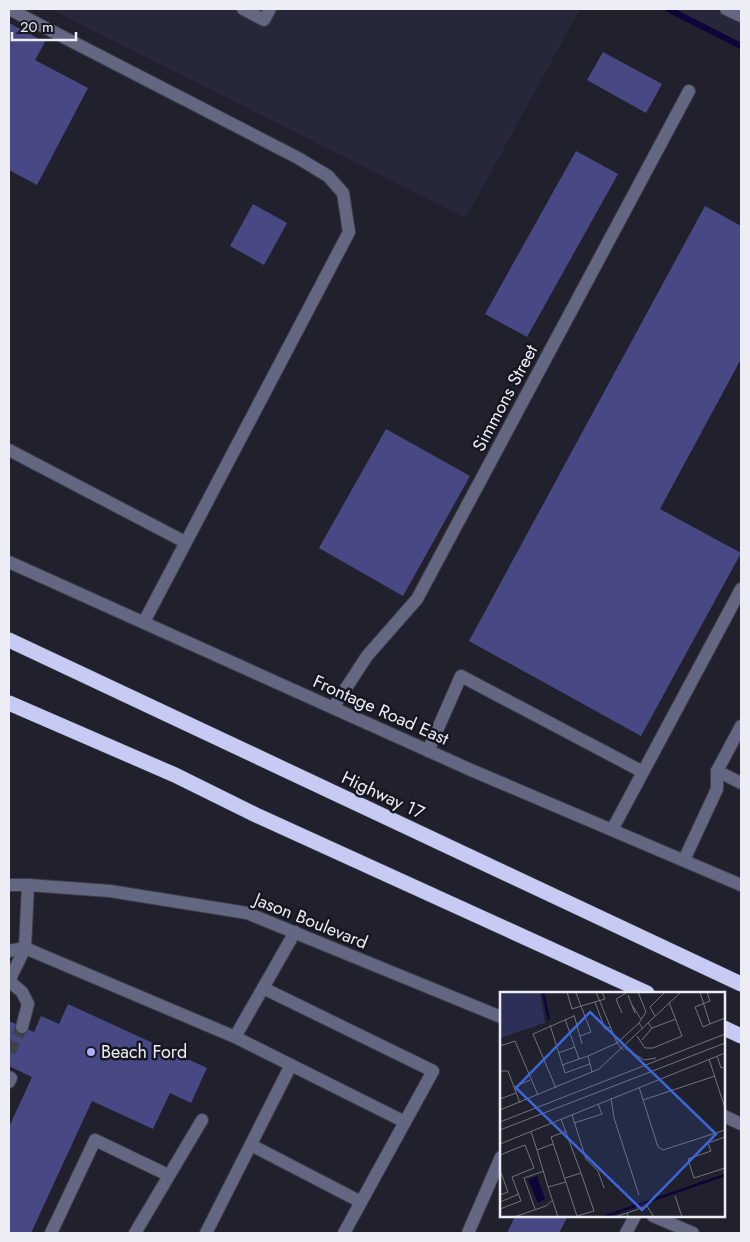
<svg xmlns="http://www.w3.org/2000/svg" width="750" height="1242" font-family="Jost,sans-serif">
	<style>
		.built { fill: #262738 }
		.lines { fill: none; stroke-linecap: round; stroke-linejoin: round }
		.stream { stroke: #0e0439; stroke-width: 6 }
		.building { fill: #484984 }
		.minor-tunnel { stroke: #3f404a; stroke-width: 12; stroke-dasharray: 12 6; stroke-linecap: butt }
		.minor-casing { stroke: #3d3e48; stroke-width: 14 }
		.highway-casing { stroke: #3d3e48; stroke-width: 16 }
		.minor { stroke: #646782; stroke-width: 12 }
		.highway { stroke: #c7cbf4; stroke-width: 15 }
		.poi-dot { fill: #abaffb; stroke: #161722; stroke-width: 2 }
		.labels { text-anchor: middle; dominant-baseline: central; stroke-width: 5; stroke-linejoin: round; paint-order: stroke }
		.street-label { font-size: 18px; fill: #ecedf5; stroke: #161722 }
		.poi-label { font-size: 18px; fill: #ecedf5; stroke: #161722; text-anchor: start }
		.inset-river { fill: none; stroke: #0e0439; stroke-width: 2.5 }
		.inset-road { fill: none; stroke: #72737c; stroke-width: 1 }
		.view { fill: #3c66dc; fill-opacity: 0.15; stroke: #3c66dc; stroke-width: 2.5 }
		.inset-edge { fill: none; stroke: #ecedf5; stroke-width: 2.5 }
	</style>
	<rect width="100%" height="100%" fill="#20212c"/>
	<!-- built -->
	<g class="built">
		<path d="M50,9H580L466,218Z"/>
		<path d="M672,9H741V45Z"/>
	</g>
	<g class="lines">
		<!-- stream -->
		<path class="stream" d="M668,9L741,46"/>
	</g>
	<!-- building -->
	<g class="building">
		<path d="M9,23L45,42L35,60L88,88L37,185L9,170Z"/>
		<path d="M603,52L662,84L646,113L587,80Z"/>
		<path d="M576,151L618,174L527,337L485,314Z"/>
		<path d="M253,204L287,223L264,265L230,246Z"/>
		<path d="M705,206L741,226V359L660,509L741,553L641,736L469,641Z"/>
		<path d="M386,429L470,476L403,596L319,548Z"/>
		<path d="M68,1004L207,1068L191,1103L170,1093L153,1129L92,1101L31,1233H9V1127L32,1077L9,1066V1021L34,1032L41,1016L59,1024Z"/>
		<path d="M515,1216H568L559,1233H507Z"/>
	</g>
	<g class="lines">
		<!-- minor-tunnel -->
		<path class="minor-tunnel" d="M9,1052L22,1027"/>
		<defs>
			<g id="minor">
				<path d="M9,9L298,158L328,176L343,193L349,232L144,622"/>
				<path d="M243,9L264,20L270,9"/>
				<path d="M726,9L741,16"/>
				<path d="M9,450L185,542"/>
				<path d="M9,562L471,770L741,885"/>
				<path d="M333,708L367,656L417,599L689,91"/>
				<path d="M428,751L461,676L643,772"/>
				<path d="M717,771L741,783"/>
				<path d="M612,830L741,589"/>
				<path d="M684,860L717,789V771L741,726"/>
				<path d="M9,885H28L110,891L247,913L501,1017"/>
				<path d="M28,885L25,948L235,1037L295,932"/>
				<path d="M9,951L25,948"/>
				<path d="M9,981L22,992L28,1004L22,1027"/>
				<path d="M9,981L25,948"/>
				<path d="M263,988L433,1071L344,1233"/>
				<path d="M235,1037L405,1122"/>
				<path d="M9,1077L11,1078L9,1082"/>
				<path d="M724,1116L741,1124"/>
				<path d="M251,1145L361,1202"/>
				<path d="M653,1216L693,1233"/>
				<path d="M51,1233L95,1140L168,1175"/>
				<path d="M135,1233L202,1120"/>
				<path d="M206,1233L291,1065"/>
				<path d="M468,1233L501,1157"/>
				<path d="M626,1233L635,1216"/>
			</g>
			<g id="highway">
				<path d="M9,640L741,984"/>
				<path d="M9,703L175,775L256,815L647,993"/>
				<path d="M724,1028L741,1036"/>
			</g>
		</defs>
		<!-- minor casing -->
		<use href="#minor" class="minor-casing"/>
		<!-- highway casing -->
		<use href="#highway" class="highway-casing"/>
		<!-- minor -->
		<use href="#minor" class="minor"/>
		<!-- highway -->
		<use href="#highway" class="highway"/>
	</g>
	<!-- markers -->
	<circle class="poi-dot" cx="91" cy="1052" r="5"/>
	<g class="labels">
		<!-- street labels -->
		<g class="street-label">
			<text transform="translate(505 398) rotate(-62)">Simmons Street</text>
			<text transform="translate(381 710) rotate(24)">Frontage Road East</text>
			<text transform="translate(383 795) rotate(25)">Highway 17</text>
			<text transform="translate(311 921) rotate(22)">Jason Boulevard</text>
		</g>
		<!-- poi labels -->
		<g class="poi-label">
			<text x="101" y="1052">Beach Ford</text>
		</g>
	</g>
	<!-- overview -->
	<g transform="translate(500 992)">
		<rect width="225" height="225" fill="#20212c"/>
		<path d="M0,0H40L45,31L0,46Z" fill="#2e2f59"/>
		<path d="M37,184L45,207L38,211L28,188Z" fill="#0e0439"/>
		<path class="inset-river" d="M43,0L49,28M103,225L225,183"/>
		<path class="inset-road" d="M67,0L72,17L81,14L91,40L80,44M80,0L76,1L81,14L105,7L102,0M96,0L117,51M138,0L146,20L139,31M200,0L210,32L225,26M207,0L210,9L195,15L203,35L210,32M128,3L135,21M95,10L105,37L111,35M132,13L141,27M122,21L116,7L128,0M74,23L82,52M155,24L150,15L165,0M65,27L79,67M148,31L152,36L176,27M50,33L65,81L90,72M137,44L145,56H153L182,44L169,10M142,48L152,36M117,51L139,31L143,37M0,54L15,49L38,103M125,56L144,68L156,66M58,61L75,55M217,64L221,76L225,75M209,67L225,116M62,73L88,64M0,79H8L20,111M92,80L88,64L117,51L123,58M14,95L30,88M139,95L158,155L163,158L225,138M56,96L33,42L74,24M111,106L114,126L139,203M0,107L16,101M143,108L215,84M0,118L99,77L181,0M72,123L86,167L98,179L104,196M61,127L81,181L65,186M0,130L225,42M74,131L102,122L98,112M0,138L225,51M67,139L51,145L77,224L94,219L81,181M31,140L37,158M225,145L208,151L211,159L188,167L194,186L225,176M0,152L225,61M0,163L25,153L34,176L12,185L21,209L0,217M0,178L8,200L0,203M48,195L37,158L53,152M175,204L182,225M0,210L19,202M35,217L24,186L44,179M127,221L147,214L154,225M14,225L46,214L53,208M58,225L48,195L66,190M115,225L127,221L128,225"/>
		<path class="view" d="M90,20L216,142L142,218L16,96Z"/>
		<rect width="225" height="225" class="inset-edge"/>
	</g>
	<!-- border -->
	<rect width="750" height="1242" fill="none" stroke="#ecedf5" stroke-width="20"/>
	<!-- scale -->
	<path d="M12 32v8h64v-8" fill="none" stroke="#ecedf5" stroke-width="2.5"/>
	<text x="20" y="32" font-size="15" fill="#ecedf5" stroke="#161722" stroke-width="4" paint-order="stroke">20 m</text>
</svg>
